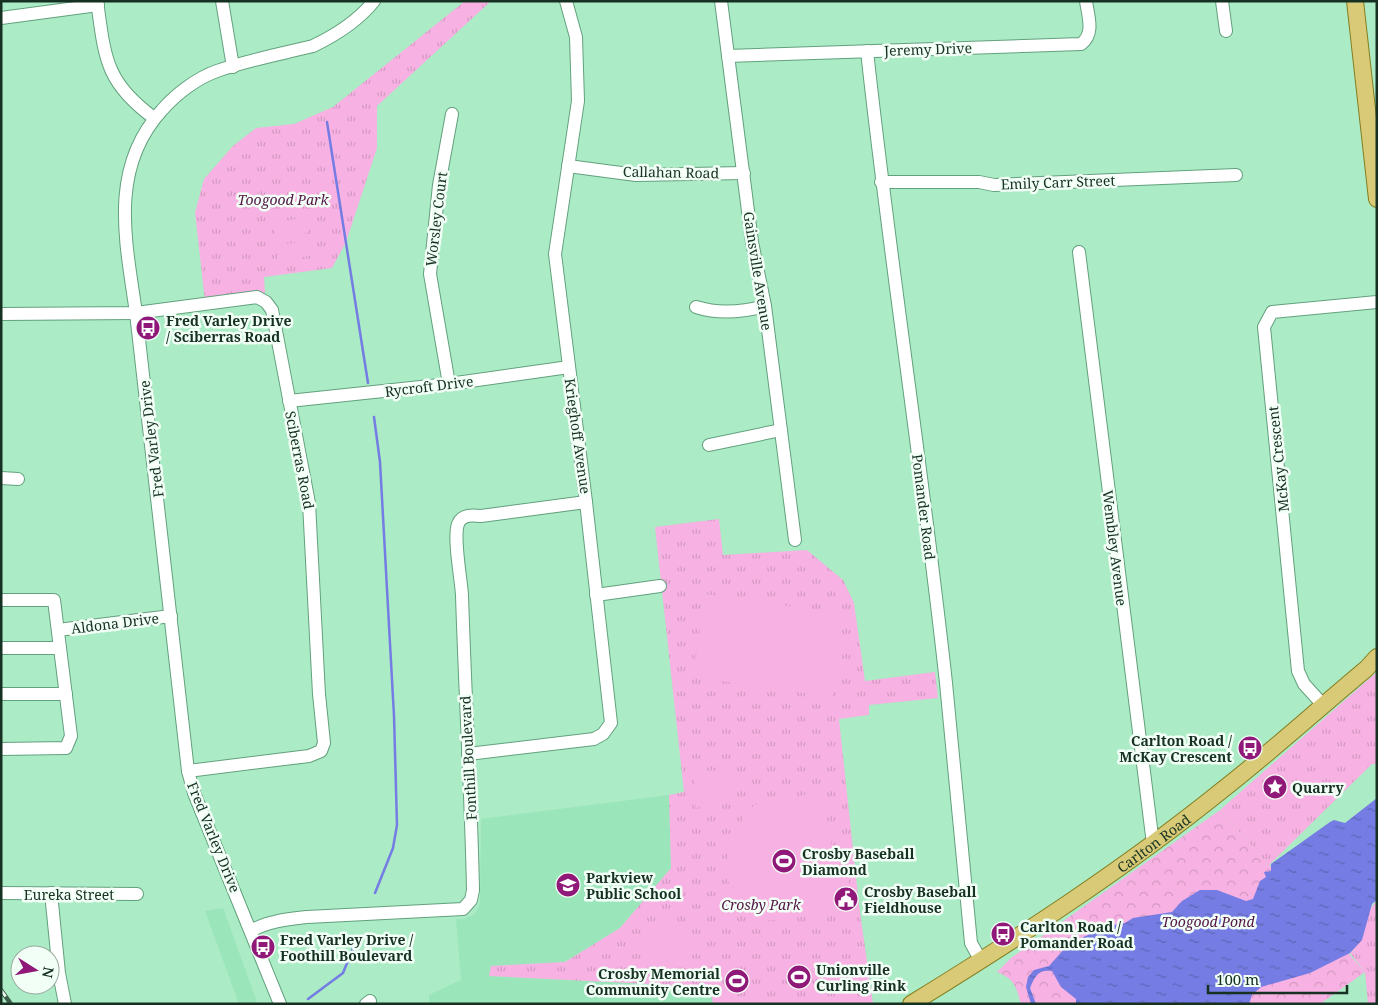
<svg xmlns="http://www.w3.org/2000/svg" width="1378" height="1005" font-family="'Noto Serif',serif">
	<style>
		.built { fill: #9be5ba }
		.forest { fill: url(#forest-crowns) }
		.park { fill: url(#park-tufts) }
		.pitch { fill: #f7b1e2 }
		.water { fill: url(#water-ripples) }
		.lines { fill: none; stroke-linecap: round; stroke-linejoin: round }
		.stream { stroke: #757ce3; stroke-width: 2.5 }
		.minor-casing { stroke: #62a17d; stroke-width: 14 }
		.major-casing { stroke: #837d1f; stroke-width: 18 }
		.minor { stroke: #fff; stroke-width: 12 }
		.major { stroke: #d8ca77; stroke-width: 16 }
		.rail-casing { stroke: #3b5f4b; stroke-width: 4.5 }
		.rail { stroke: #f2fff6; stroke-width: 2.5; stroke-dasharray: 8; stroke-linecap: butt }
		.labels { text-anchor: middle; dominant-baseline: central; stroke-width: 5; stroke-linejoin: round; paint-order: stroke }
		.street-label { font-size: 14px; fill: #163022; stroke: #f2fff6 }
		.park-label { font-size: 14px; font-style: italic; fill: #531545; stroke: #f2fff6 }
		.poi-label { font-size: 14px; font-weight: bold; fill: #163022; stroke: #f2fff6; text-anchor: start }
	</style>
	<defs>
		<pattern id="forest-crowns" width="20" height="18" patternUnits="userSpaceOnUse" patternTransform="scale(1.25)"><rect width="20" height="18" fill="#f7b1e2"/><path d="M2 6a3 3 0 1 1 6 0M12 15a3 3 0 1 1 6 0" fill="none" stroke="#d399c2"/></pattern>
		<pattern id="park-tufts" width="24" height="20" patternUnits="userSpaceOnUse" patternTransform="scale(1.25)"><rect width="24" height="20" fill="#f7b1e2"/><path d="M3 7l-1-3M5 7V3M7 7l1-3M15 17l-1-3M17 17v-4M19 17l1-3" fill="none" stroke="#d399c2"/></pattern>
		<pattern id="water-ripples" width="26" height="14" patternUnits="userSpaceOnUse" patternTransform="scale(1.25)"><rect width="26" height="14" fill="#757ce3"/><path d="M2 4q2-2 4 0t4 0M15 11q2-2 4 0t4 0" fill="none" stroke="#5f66b8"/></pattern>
	</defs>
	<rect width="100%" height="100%" fill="#abebc5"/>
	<!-- built -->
	<g class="built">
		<path d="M669,795L671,868L620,928L564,962L491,966L489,976L710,987L713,1004H429V995L461,980L456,919H464L475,914L480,903L481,819Z"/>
		<path d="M223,908L257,1002L254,1004H239L205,911Z"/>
	</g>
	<!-- forest -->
	<path class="forest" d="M1220,810L1365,972L1320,1004H1021C1016,987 1015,979 997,972L1011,958Z"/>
	<!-- park -->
	<g class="park">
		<path d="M465,1H491L377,106V148L346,242L332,268L264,277L265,293L205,301L195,213L204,179L233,146L256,128L294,124L333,107Z"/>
		<path d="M719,519L723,555L807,550L843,580L854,603L865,681L935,672L938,698L869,705V715L839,719L859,905L873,1004H713L710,987L489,976L491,966L565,962L620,928L671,868L669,795L684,792L655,527Z"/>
		<path d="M1377,672V764H1372L1269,865L1220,810Z"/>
		<path d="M1377,901V1004H1368L1365,972L1350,953C1368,937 1363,912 1377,901Z"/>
	</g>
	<!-- pitch -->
	<g class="pitch">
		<path d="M306,218L308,233L275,237L273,222Z"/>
		<path d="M309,241L310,256L278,260L276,245Z"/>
		<path d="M705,594L844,614L832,697L693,677Z"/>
		<path d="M735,770L726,800L696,808L693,771Z"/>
		<path d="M818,792L833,849L839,848L842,874L848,873L849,884H843L844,890L854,896L855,911L765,921L730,905L727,841L754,805Z"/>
		<path d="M674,917L685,930L689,969L654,962L641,945Z"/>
	</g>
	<!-- water -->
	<path class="water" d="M1377,798V900L1372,904L1362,940L1350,953L1310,973L1261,987L1252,995L1249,1004H1076V999L1061,987L1052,971C1038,969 1035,976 1030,988L1036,1004H1031L1026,987L1028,977L1034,970L1049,966L1065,948L1081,938L1112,925L1125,923L1133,918L1172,912L1182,901L1200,890H1217L1246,901L1253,899L1260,881L1266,877L1264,872L1271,871V864L1330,822L1334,820L1345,823Z"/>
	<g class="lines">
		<!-- stream -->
		<g class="stream">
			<path d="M327,122L368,383"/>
			<path d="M374,417L380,462L394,716L397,825L393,848L375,893"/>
			<path d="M308,999L343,973L358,936"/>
		</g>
		<defs>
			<g id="minor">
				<path d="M97,1C105,58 105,82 154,118"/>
				<path d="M222,1L233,67"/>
				<path d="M721,1L752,242L765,306L795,540"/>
				<path d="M1222,1L1226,31"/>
				<path d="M1,18L98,5"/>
				<path d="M867,51C890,262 923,472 946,683C955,770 963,857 971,943L981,961"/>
				<path d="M728,56L1081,44C1095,34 1088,16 1086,1"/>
				<path d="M568,166L636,175L744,173"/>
				<path d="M881,182H979L994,185L1236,175"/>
				<path d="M1079,252L1153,844"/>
				<path d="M696,307C718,314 743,312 765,306"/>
				<path d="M1,314L136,313L257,297L266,302L272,310L309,503L319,694L324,743L321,751L309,756L188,771"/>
				<path d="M449,384L430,274L439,185L452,114"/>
				<path d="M289,401L449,384L569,367"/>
				<path d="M709,445L781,430"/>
				<path d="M1,478L18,479"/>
				<path d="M596,595L660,586"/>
				<path d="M1,600H54L71,736L66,748L1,749"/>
				<path d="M58,630L171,616"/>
				<path d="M1,648H60"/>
				<path d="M1,694H66"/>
				<path d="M1323,705L1304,684L1298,671L1264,327L1272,312L1377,302"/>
				<path d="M468,754L594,739L603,734L611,723L586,502L555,254L578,101L576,37L566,1"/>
				<path d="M1,893L137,894"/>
				<path d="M51,893L59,973L65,1004"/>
				<path d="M251,931C267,921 289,919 307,917L463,909L471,900L473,890C471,792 465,693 462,595C461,578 453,538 458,524C462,514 473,515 481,516L586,502"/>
				<path d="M280,1004L194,793L188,771L136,313C126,242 108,169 162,110C176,94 197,78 217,71C248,60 281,54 313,46C336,35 358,21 374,1"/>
				<path d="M366,1004L370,1001"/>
			</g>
			<g id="major">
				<path d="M1355,1L1377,199"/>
				<path id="s1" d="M911,1004C1018,938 1123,870 1221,791C1271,752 1318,709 1366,669L1377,657"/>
			</g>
		</defs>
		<!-- minor casing -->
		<use href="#minor" class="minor-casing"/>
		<!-- major casing -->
		<use href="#major" class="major-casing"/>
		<!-- minor -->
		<use href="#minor" class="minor"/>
		<!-- major -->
		<use href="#major" class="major"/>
		<defs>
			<path id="rail" d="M1,990L11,1004"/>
		</defs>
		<!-- rail casing -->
		<use href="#rail" class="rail-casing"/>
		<!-- rail -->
		<use href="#rail" class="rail"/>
	</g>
	<!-- icons -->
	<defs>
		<symbol id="bus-disc" viewBox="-11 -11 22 22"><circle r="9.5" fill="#8f1878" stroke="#f2fff6"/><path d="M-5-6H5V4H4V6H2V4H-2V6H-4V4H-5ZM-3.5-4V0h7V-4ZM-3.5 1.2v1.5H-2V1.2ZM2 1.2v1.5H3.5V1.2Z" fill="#fff"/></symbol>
		<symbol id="sight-disc" viewBox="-11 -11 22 22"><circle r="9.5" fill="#8f1878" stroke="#f2fff6"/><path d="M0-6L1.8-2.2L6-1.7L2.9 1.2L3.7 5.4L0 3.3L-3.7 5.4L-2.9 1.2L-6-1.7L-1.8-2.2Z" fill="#fff"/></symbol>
		<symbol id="stadium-disc" viewBox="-11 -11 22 22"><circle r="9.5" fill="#8f1878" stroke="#f2fff6"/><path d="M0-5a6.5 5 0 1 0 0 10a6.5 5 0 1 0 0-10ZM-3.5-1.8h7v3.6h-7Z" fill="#fff"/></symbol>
		<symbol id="school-disc" viewBox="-11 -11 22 22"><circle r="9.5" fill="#8f1878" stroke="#f2fff6"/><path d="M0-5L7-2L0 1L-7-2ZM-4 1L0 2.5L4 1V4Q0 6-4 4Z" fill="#fff"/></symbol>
		<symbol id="civic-disc" viewBox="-11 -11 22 22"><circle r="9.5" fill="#8f1878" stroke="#f2fff6"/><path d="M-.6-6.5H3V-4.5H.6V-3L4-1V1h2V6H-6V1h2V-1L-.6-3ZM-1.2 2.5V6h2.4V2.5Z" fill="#fff"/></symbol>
	</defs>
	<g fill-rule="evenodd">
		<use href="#bus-disc" x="134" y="314" width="28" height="28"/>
		<use href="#bus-disc" x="1236" y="734" width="28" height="28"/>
		<use href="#sight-disc" x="1261" y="773" width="28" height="28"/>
		<use href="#stadium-disc" x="770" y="847" width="28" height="28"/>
		<use href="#school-disc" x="554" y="871" width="28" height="28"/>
		<use href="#civic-disc" x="832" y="885" width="28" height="28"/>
		<use href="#bus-disc" x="989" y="920" width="28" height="28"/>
		<use href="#bus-disc" x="249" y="933" width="28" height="28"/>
		<use href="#stadium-disc" x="785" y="963" width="28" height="28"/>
		<use href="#stadium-disc" x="723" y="967" width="28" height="28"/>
	</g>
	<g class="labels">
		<!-- street labels -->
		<g class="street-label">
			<text transform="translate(928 49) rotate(-2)">Jeremy Drive</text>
			<text transform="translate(671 172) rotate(1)">Callahan Road</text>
			<text transform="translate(1058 182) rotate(-2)">Emily Carr Street</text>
			<text transform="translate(436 219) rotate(-83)">Worsley Court</text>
			<text transform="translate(758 271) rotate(81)">Gainsville Avenue</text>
			<text transform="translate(429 386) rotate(-7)">Rycroft Drive</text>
			<text transform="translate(578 436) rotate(82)">Krieghoff Avenue</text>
			<text transform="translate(151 439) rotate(-97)">Fred Varley Drive</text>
			<text transform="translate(1278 459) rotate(-96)">McKay Crescent</text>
			<text transform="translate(300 460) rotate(79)">Sciberras Road</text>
			<text transform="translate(924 507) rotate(83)">Pomander Road</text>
			<text transform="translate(1115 548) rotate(83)">Wembley Avenue</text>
			<text transform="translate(115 623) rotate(-7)">Aldona Drive</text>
			<text transform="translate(468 758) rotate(-93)">Fonthill Boulevard</text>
			<text transform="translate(214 837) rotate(68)">Fred Varley Drive</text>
			<text stroke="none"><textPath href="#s1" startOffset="291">Carlton Road</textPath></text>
			<text x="69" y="894">Eureka Street</text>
		</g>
		<!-- park labels -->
		<g class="park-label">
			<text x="283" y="199">Toogood Park</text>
			<text x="761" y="904">Crosby Park</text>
			<text x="1208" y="921">Toogood Pond</text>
		</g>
		<!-- poi labels -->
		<g class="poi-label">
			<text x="166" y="320">Fred Varley Drive<tspan x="166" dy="16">/ Sciberras Road</tspan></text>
			<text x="1232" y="740" text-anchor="end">Carlton Road /<tspan x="1232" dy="16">McKay Crescent</tspan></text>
			<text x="1292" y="787">Quarry</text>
			<text x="802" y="853">Crosby Baseball<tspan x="802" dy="16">Diamond</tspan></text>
			<text x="586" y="877">Parkview<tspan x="586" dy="16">Public School</tspan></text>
			<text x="864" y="891">Crosby Baseball<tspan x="864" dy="16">Fieldhouse</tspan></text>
			<text x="1020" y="926">Carlton Road /<tspan x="1020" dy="16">Pomander Road</tspan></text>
			<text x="280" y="939">Fred Varley Drive /<tspan x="280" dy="16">Foothill Boulevard</tspan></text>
			<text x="816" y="969">Unionville<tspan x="816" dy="16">Curling Rink</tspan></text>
			<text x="720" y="973" text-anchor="end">Crosby Memorial<tspan x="720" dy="16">Community Centre</tspan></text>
		</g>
	</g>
	<!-- border -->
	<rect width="1378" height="1005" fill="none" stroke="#163022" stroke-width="5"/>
	<!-- north arrow -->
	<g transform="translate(35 970) rotate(101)"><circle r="24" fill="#f2fff6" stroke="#9aaca1"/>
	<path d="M0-4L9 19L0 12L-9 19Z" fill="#8f1878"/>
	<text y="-8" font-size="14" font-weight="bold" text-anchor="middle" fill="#163022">N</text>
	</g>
	<!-- scale -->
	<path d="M1208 985v8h139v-8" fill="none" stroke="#163022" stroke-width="2.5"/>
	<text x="1216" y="985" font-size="15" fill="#163022" stroke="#f2fff6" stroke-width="4" paint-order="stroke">100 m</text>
</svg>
